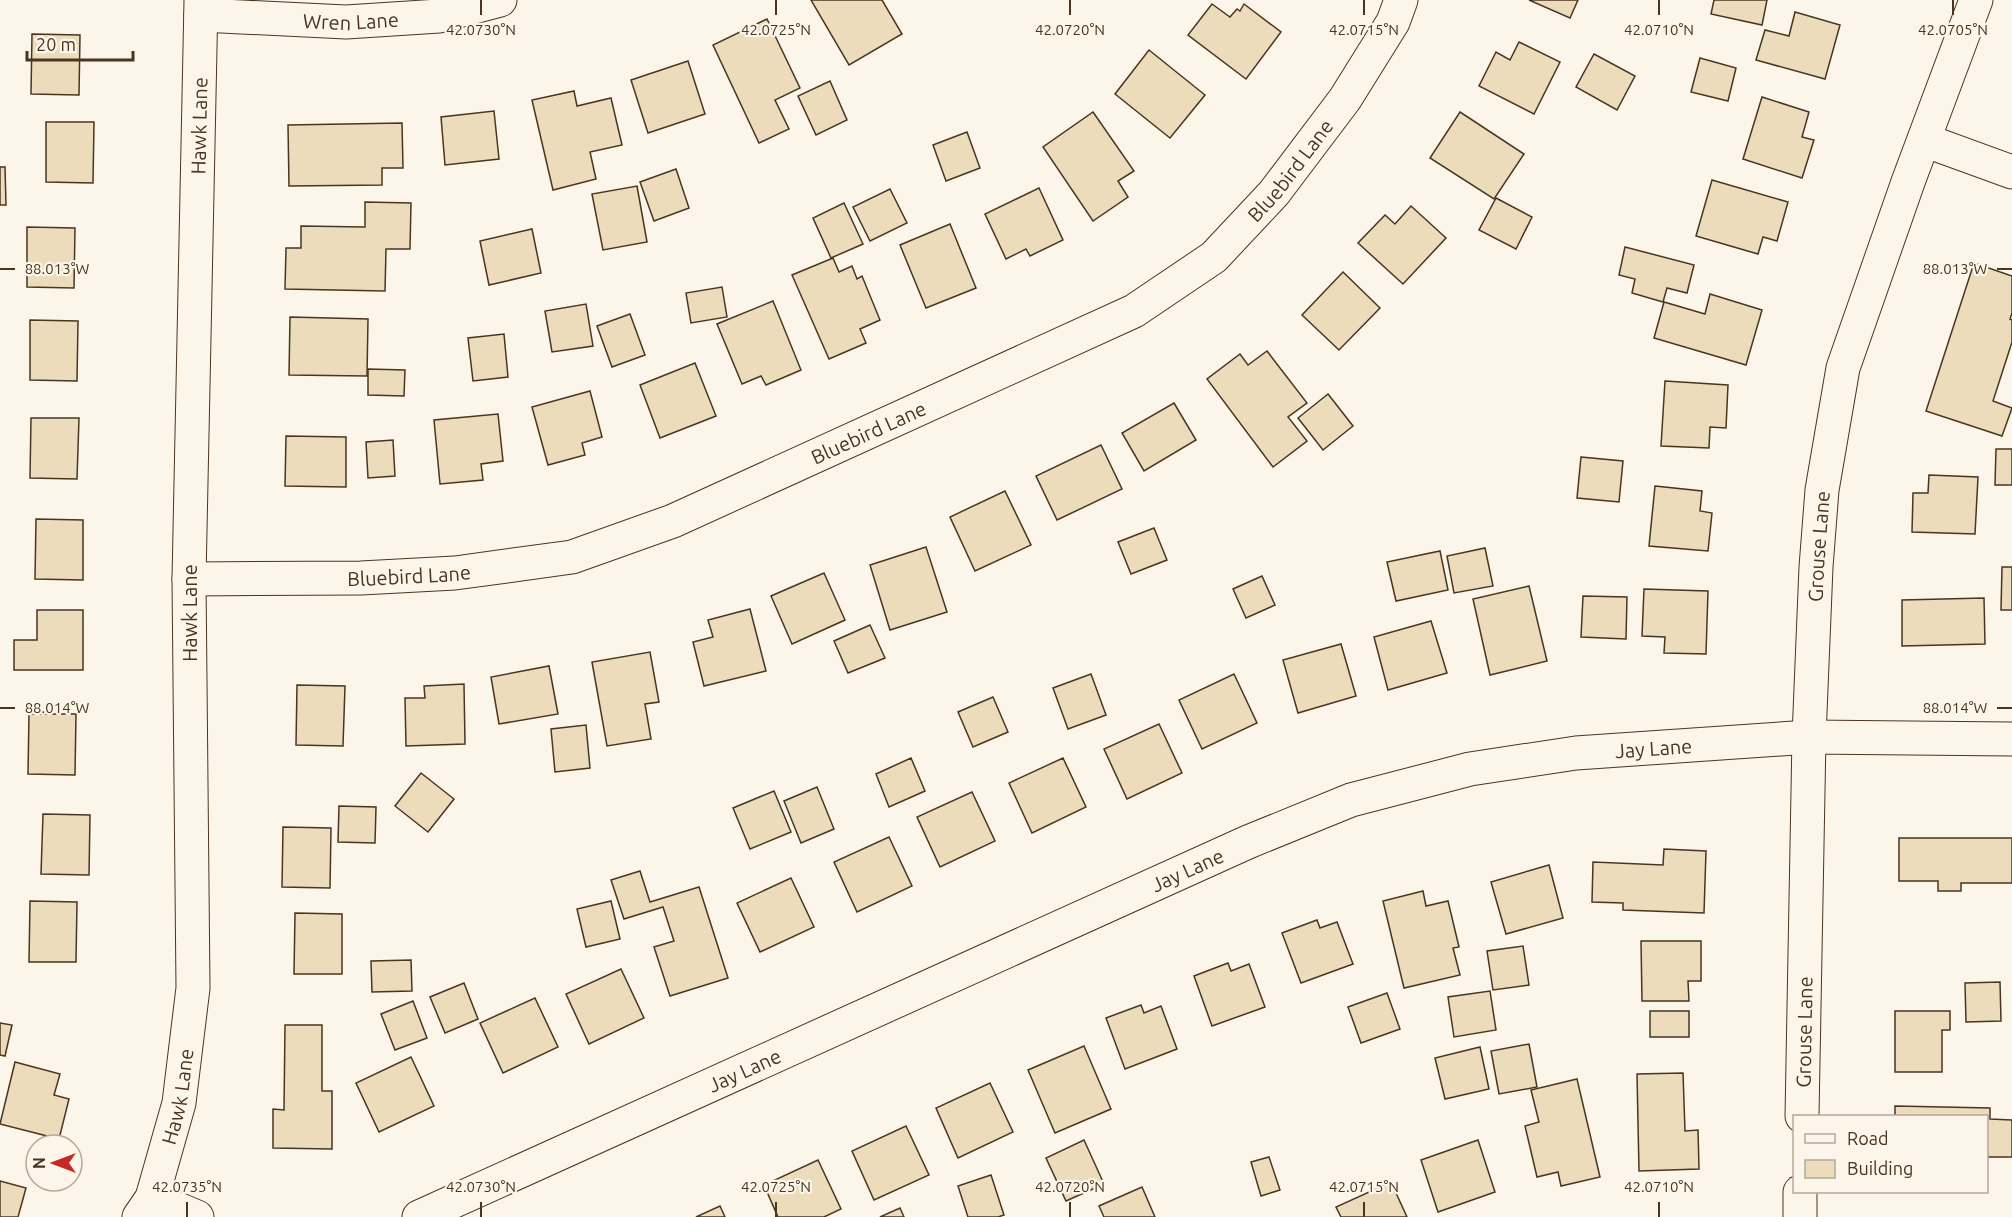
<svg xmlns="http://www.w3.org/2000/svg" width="2012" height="1217" font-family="Ubuntu,sans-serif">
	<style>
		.building { fill: #ecdcbc; stroke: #4a3520; stroke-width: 1.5 }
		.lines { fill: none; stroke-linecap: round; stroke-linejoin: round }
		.minor-casing { stroke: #4a3520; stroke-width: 35 }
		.minor { stroke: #fbf6e9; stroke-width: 33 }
		.ticks { fill: none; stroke: #4a3520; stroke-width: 2 }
		.labels { text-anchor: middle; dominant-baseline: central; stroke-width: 4.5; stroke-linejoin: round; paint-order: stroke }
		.street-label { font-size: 20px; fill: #4a3520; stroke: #fbf6e9 }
		.ticks-label { font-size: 15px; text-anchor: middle; fill: #4a3520; stroke: #fbf6e9; stroke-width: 4.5; stroke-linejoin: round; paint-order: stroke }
	</style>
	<rect width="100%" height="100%" fill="#fbf6e9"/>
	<!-- building -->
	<g class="building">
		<path d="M811,0H882L902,34L849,65Z"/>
		<path d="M1529,0H1578L1570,18Z"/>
		<path d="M1714,0H1767L1762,25L1711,14Z"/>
		<path d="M1212,4L1230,17L1237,9L1240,11L1244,4L1281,32L1246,79L1188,35Z"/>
		<path d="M1795,12L1840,25L1825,79L1756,60L1765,30L1789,36Z"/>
		<path d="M767,19L800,88L775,100L789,129L759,143L713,45Z"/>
		<path d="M32,34L80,35L79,95L31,94Z"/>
		<path d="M1519,42L1560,62L1534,114L1479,86L1496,52L1510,60Z"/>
		<path d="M1149,50L1205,95L1170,138L1115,94Z"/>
		<path d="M1594,54L1635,76L1617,110L1576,87Z"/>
		<path d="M1700,58L1736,68L1728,101L1691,92Z"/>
		<path d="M688,61L705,114L648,133L631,80Z"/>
		<path d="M830,81L847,120L816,135L798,96Z"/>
		<path d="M574,91L577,106L611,98L622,145L590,152L596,179L553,190L532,100Z"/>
		<path d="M1762,97L1809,112L1802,137L1814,140L1802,178L1743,159Z"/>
		<path d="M494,111L499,159L445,165L441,117Z"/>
		<path d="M1093,112L1134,171L1118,181L1128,197L1093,221L1043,147Z"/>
		<path d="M1460,112L1524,154L1494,199L1430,158Z"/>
		<path d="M46,122H94L93,183L46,182Z"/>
		<path d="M402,123L403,168H382V185L289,186L288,125Z"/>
		<path d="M967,132L980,168L946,181L933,145Z"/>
		<path d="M0,167H5L6,205H0Z"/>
		<path d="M676,169L689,208L654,221L640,182Z"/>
		<path d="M1712,180L1788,202L1777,241L1763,237L1758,254L1696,236Z"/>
		<path d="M637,186L647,242L603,250L592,194Z"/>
		<path d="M1039,188L1063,240L1030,256L1026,249L1006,259L985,214Z"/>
		<path d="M890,189L907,223L870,241L853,207Z"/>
		<path d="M1496,198L1532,217L1516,249L1479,230Z"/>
		<path d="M365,202L411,203L410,249H386L385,291L285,289L286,248H301V226L365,227Z"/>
		<path d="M844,203L863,244L831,258L813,218Z"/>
		<path d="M1411,206L1446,238L1403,284L1358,243L1385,215L1395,224Z"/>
		<path d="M950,224L976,288L926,308L900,245Z"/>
		<path d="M27,227L75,228L74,288L27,287Z"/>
		<path d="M532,229L541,273L489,285L480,241Z"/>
		<path d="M1625,247L1694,265L1687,293L1667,288L1663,302L1632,293L1635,279L1619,275Z"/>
		<path d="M833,258L839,272L852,266L857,279L862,276L880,320L860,329L866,343L829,359L792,275Z"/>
		<path d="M1974,263L2012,276V313L2010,319L2012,320V342L1993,401L2012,408L2002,436L1926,411Z"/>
		<path d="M1343,272L1380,308L1339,350L1302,315Z"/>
		<path d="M722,287L727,317L691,323L686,293Z"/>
		<path d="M1710,294L1762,310L1746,365L1654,338L1664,302L1705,314Z"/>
		<path d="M773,301L801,370L766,385L761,376L742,384L717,324Z"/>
		<path d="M586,304L593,346L552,352L545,311Z"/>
		<path d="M630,314L645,355L612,367L597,326Z"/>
		<path d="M290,317L368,319L367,376L289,375Z"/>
		<path d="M30,320L78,321L77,381L30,380Z"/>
		<path d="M504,334L508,377L473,381L468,338Z"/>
		<path d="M1267,351L1307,403L1288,417L1307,441L1273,467L1207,379L1240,354L1248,365Z"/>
		<path d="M695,363L716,416L660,438L640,385Z"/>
		<path d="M368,369L405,370L404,396L368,395Z"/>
		<path d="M1665,381L1728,385L1726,428L1710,427L1709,448L1661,446Z"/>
		<path d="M590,391L602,437L582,443L585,455L548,465L532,407Z"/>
		<path d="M1328,394L1353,426L1323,450L1298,418Z"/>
		<path d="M1174,403L1196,440L1144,471L1122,433Z"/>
		<path d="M498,414L503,461L481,464L483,480L440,484L434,420Z"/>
		<path d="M31,418H79L77,479L30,478Z"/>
		<path d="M286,436L346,437V487L285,486Z"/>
		<path d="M393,440L395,476L368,478L366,442Z"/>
		<path d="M1101,445L1122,489L1057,520L1036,476Z"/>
		<path d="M1996,449H2012V485H1995Z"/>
		<path d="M1581,457L1623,461L1619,502L1577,498Z"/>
		<path d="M1929,475L1978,477L1975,534L1912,532L1913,493H1928Z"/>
		<path d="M1655,486L1702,491L1700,511L1712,513L1708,551L1649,546Z"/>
		<path d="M1005,491L1031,545L975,571L950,517Z"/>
		<path d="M36,519L83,520V580L35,579Z"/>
		<path d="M1154,528L1167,560L1131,574L1118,542Z"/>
		<path d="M926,547L947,612L890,630L870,565Z"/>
		<path d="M1485,548L1493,586L1454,593L1447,556Z"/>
		<path d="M1440,551L1448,590L1396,601L1387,562Z"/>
		<path d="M2002,567H2012V610H2001Z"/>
		<path d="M824,573L845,620L792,644L771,596Z"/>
		<path d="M1262,576L1275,605L1246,618L1233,589Z"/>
		<path d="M1529,586L1547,661L1490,675L1473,599Z"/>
		<path d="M1644,589L1708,591L1706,654L1664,653L1665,637L1642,636Z"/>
		<path d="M1583,596L1627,597L1626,639L1581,637Z"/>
		<path d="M1984,598L1985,644L1902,646V600Z"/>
		<path d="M750,609L766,671L704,686L693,642L713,637L708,620Z"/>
		<path d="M37,610H83V670H14V640H37Z"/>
		<path d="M1431,621L1447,673L1388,690L1374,637Z"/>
		<path d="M870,625L885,658L848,673L834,641Z"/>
		<path d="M1341,644L1356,696L1298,713L1283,660Z"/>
		<path d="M650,652L659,702L645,704L651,739L607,746L592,662Z"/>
		<path d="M549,666L558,714L499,724L491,677Z"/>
		<path d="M1091,674L1106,715L1068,729L1053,688Z"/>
		<path d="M1234,674L1257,723L1202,749L1179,700Z"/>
		<path d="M464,684L465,744L406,746L405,698H425L424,686Z"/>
		<path d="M297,685L345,686L343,746L296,745Z"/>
		<path d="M993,697L1008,732L973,747L958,712Z"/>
		<path d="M29,714H76L75,775L28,774Z"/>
		<path d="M1159,724L1182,773L1127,799L1104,749Z"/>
		<path d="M586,725L590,768L555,772L551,729Z"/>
		<path d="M911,758L925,791L889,807L876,774Z"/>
		<path d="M1063,758L1086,807L1032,833L1009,783Z"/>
		<path d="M421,773L454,799L428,832L395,806Z"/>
		<path d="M817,787L834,829L801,843L784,801Z"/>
		<path d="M774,791L791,832L750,849L733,808Z"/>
		<path d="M972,792L995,841L940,867L917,817Z"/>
		<path d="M339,806L376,807L375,843L338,842Z"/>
		<path d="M43,814L90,815L89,875L41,874Z"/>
		<path d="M283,827L331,828L330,888L282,887Z"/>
		<path d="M889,837L912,886L857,912L834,862Z"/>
		<path d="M1899,838H2012V883H1961V891H1938V881H1899Z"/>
		<path d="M1664,849L1706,851L1704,913L1623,910V903L1592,902L1593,862L1663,865Z"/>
		<path d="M1549,865L1563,918L1506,934L1491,882Z"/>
		<path d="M640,871L650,902L699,887L728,978L670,996L654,947L674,941L663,907L624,919L611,880Z"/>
		<path d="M791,878L814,927L760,952L737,903Z"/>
		<path d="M1423,891L1426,906L1448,901L1459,947L1453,948L1460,975L1404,988L1383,901Z"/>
		<path d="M30,901L77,902L76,962H29Z"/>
		<path d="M611,901L620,939L586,947L577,909Z"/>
		<path d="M295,913L342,914V974H294Z"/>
		<path d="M1317,920L1320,928L1337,922L1353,964L1301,983L1282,933Z"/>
		<path d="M1641,941H1701V981H1688L1689,1001H1642Z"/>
		<path d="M1523,946L1529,985L1493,990L1487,951Z"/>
		<path d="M411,960L412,991L372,992L371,961Z"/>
		<path d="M1228,963L1231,971L1249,964L1265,1007L1212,1026L1194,976Z"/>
		<path d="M621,969L644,1018L589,1044L566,994Z"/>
		<path d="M2000,982L2001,1021L1966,1022L1965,983Z"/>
		<path d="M464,983L478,1019L445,1033L430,997Z"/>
		<path d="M1490,991L1496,1030L1454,1037L1448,997Z"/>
		<path d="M1387,993L1400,1029L1361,1043L1348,1007Z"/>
		<path d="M535,998L558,1047L503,1073L480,1023Z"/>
		<path d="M413,1001L427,1038L395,1050L381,1014Z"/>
		<path d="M1141,1005L1144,1013L1161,1006L1177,1049L1125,1069L1106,1018Z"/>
		<rect x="1650" y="1011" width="39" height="26"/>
		<path d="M1895,1011H1950V1030H1942V1072H1895Z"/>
		<path d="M0,1023L12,1025L5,1056L0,1055Z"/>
		<path d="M285,1025H322V1091H332V1149L273,1148V1109L284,1110Z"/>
		<path d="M1529,1044L1537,1087L1499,1094L1491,1051Z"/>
		<path d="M1084,1046L1111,1109L1055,1133L1028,1070Z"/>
		<path d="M1480,1047L1489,1089L1445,1099L1435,1058Z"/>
		<path d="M411,1057L434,1106L379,1132L356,1083Z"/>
		<path d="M15,1062L60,1074L54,1095L69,1099L59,1139L0,1124Z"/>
		<path d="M1683,1073L1685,1131L1698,1130L1699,1169L1639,1171L1637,1074Z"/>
		<path d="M1577,1079L1600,1177L1561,1186L1558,1172L1537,1177L1525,1126L1539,1122L1531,1090Z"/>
		<path d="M990,1083L1013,1132L958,1158L936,1108Z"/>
		<path d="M1895,1106L1990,1108V1119L2012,1120V1157H1986V1116H1895Z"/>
		<path d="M906,1126L929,1175L874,1200L852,1151Z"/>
		<path d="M1084,1140L1104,1184L1066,1201L1046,1158Z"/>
		<path d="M1478,1140L1495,1192L1438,1212L1421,1160Z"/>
		<path d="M1269,1157L1280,1190L1261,1196L1251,1162Z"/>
		<path d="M818,1160L841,1209L824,1217H778L764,1185Z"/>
		<path d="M991,1175L1004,1215L998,1217H968L958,1186Z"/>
		<path d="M0,1181L26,1188L18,1217H0Z"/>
		<path d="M1391,1182L1407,1217H1341L1336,1207Z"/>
		<path d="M1142,1187L1155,1217H1104L1099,1206Z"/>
		<path d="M720,1206L725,1217H696Z"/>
		<path d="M900,1208L904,1217H880Z"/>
	</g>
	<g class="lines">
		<defs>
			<g id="minor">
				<path id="s1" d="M201,15L346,22L439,16L500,0"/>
				<path d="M1924,140L2012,172"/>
				<path id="s2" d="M189,579L361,578L455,573L572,557L673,521L1134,311L1214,257L1274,193L1345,99L1393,22L1401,0"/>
				<path id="s3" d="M1802,1116L1809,737L1816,567L1822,490L1843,368L1908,182L1976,0"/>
				<path d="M152,1198L197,1217"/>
				<path id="s4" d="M139,1217L152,1198L179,1103L193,988L189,579L201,0"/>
				<path id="s5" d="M419,1217L1248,842L1351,800L1470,769L1576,753L1809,737L2012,739"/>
				<path d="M1800,1217V1192"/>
			</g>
		</defs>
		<!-- minor casing -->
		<use href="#minor" class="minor-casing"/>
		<!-- minor -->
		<use href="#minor" class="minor"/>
	</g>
	<!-- ticks -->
	<path class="ticks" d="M481,0V15M776,0V15M1070,0V15M1364,0V15M1659,0V15M1953,0V15M0,269H15M1997,269H2012M0,708H15M1997,708H2012M187,1202V1217M481,1202V1217M776,1202V1217M1070,1202V1217M1364,1202V1217M1659,1202V1217"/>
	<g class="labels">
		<!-- street labels -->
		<g class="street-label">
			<text stroke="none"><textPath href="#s1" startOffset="150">Wren Lane</textPath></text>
			<text stroke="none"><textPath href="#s4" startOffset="1100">Hawk Lane</textPath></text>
			<text stroke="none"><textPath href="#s2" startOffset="1210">Bluebird Lane</textPath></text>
			<text stroke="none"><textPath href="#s2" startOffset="706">Bluebird Lane</textPath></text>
			<text stroke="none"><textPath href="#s3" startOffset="570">Grouse Lane</textPath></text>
			<text stroke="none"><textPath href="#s2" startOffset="220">Bluebird Lane</textPath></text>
			<text transform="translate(189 613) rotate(-90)">Hawk Lane</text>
			<text stroke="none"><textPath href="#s5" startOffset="1329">Jay Lane</textPath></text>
			<text stroke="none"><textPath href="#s5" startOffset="843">Jay Lane</textPath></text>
			<text stroke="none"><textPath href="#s3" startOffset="84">Grouse Lane</textPath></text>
			<text stroke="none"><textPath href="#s5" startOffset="357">Jay Lane</textPath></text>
			<text stroke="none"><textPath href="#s4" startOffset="128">Hawk Lane</textPath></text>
		</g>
	</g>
	<g class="ticks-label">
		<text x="481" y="35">42.0730°N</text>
		<text x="776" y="35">42.0725°N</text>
		<text x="1070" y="35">42.0720°N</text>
		<text x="1364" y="35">42.0715°N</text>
		<text x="1659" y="35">42.0710°N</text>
		<text x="1953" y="35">42.0705°N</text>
		<text x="1955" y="274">88.013°W</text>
		<text x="57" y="274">88.013°W</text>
		<text x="1955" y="713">88.014°W</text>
		<text x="57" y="713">88.014°W</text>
		<text x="187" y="1192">42.0735°N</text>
		<text x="481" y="1192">42.0730°N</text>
		<text x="776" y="1192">42.0725°N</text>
		<text x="1070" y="1192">42.0720°N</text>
		<text x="1364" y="1192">42.0715°N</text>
		<text x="1659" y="1192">42.0710°N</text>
	</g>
	<!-- legend -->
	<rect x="1793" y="1115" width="195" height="78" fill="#fbf6e9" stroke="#b4a999" stroke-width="1.5"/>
	<rect x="1805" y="1134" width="30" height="9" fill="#fbf6e9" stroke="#b4a999" stroke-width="1.5"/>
	<text x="1847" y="1145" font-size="18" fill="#4a3520">Road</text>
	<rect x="1805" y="1160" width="30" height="18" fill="#ecdcbc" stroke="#b4a999" stroke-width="1.5"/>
	<text x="1847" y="1175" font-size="18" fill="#4a3520">Building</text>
	<!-- north arrow -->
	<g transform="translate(54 1163) rotate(270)"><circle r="28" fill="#fbf6e9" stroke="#b4a999" stroke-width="1.5"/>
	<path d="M0-4.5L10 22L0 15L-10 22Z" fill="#c62828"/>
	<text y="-9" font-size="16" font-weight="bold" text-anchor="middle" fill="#4a3520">N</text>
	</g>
	<!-- scale -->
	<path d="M27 51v9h106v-9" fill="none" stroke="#4a3520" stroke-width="3"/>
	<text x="36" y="51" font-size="18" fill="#4a3520" stroke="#fbf6e9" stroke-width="4.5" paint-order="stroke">20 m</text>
</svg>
